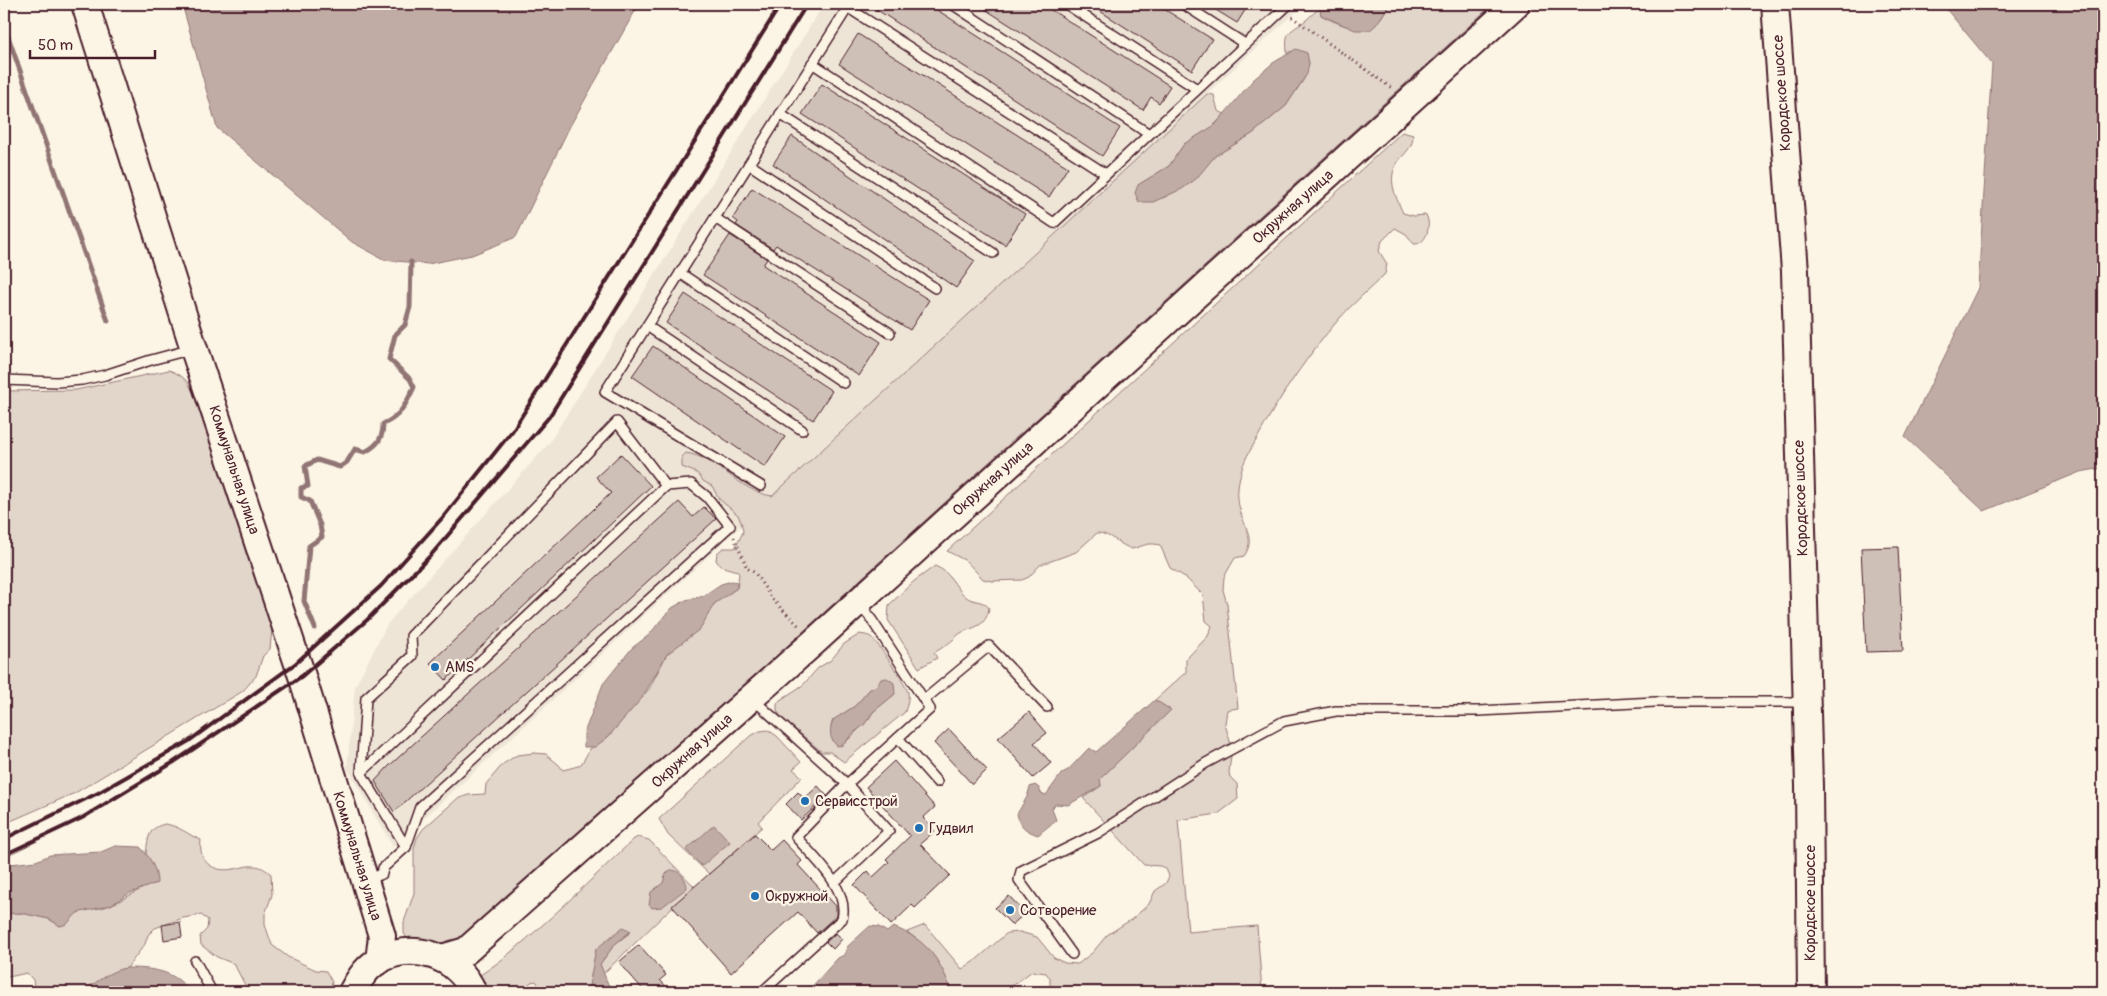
<svg xmlns="http://www.w3.org/2000/svg" width="2107" height="996" font-family="Pangolin,sans-serif">
	<style>
		.built { fill: #eee5d7 }
		.green { fill: #e2d5ca; stroke: #967a7a; fill-rule: evenodd }
		.water { fill: #c0aca5; stroke: #917474 }
		.lines { fill: none; stroke-linecap: round; stroke-linejoin: round }
		.stream { stroke: #917474; stroke-width: 5 }
		.building { fill: #cfc0b7; stroke: #4a1f2b }
		.service-casing { stroke: #4a1f2b; stroke-width: 12 }
		.secondary-casing { stroke: #4a1f2b; stroke-width: 30 }
		.path { stroke: #4a1f2b; stroke-width: 3; stroke-dasharray: 1 4; stroke-linecap: butt }
		.service { stroke: #fcf5e5; stroke-width: 9 }
		.secondary { stroke: #fcf5e5; stroke-width: 26 }
		.rail { stroke: #4a1f2b; stroke-width: 4 }
		.poi-dot { fill: #1f6fb2; stroke: #fcf5e5; stroke-width: 2 }
		.labels { text-anchor: middle; dominant-baseline: central; stroke-width: 4.5; stroke-linejoin: round; paint-order: stroke }
		.street-label { font-size: 15px; fill: #4a1f2b; stroke: #fcf5e5 }
		.poi-label { font-size: 15px; fill: #4a1f2b; stroke: #fcf5e5; text-anchor: start }
	</style>
	<rect width="100%" height="100%" fill="#fcf5e5"/>
	<filter id="ink" filterUnits="userSpaceOnUse"><feTurbulence type="fractalNoise" baseFrequency=".02" numOctaves="2"/><feDisplacementMap in="SourceGraphic" scale="10" xChannelSelector="R" yChannelSelector="G"/><feConvolveMatrix kernelMatrix="1 2 1 2 8 2 1 2 1" color-interpolation-filters="sRGB"/></filter>
	<g filter="url(#ink)">
		<!-- built -->
		<path class="built" d="M824,4H1304L772,496L750,489L703,457L686,453L682,457L681,461L712,486L719,499L738,515L742,525L393,847L347,768L355,686L388,623L549,443Z"/>
		<!-- green -->
		<g class="green">
			<path d="M1390,4H1493L476,929L449,947L408,941L404,933V922L414,893V848L417,838L423,829L457,799L468,795L485,794L486,784L503,764L517,755L535,753L546,754L559,765L563,770L578,766L582,763L590,749L608,737L649,689L667,654L690,636L703,623L714,604L737,588L739,574L737,571L720,566L716,560L717,553L723,548H735L743,532L742,525L738,515L719,499L712,486L703,481L697,473L682,467V457L686,453C718,458 739,491 772,496L1207,94L1214,95L1218,111L1225,114L1211,128L1184,144L1169,166L1138,185L1163,198L1192,182L1215,156L1252,134L1286,106L1304,79L1309,63L1291,51L1287,54C1286,35 1285,34 1301,24C1308,19 1313,13 1320,8L1321,15C1335,23 1353,30 1369,30L1381,18Z"/>
			<path d="M1402,132L1413,135C1413,146 1408,150 1401,158C1385,176 1395,195 1403,213L1414,216L1425,215L1427,217C1431,227 1426,245 1414,244L1406,234L1395,228L1382,241L1379,251L1387,264L1385,274C1370,289 1353,303 1339,319C1309,354 1281,394 1259,435C1254,445 1245,457 1242,469C1238,482 1236,496 1240,510C1244,526 1256,540 1244,556L1235,558L1224,577L1223,590L1227,604L1238,708L1227,710L1225,724L1232,748L1229,772L1230,777L1237,784L1238,799L1218,814L1178,820L1188,932L1257,926L1262,992H1047L1050,985V978L1046,973L1032,971L1004,992H952C940,962 934,951 907,932L925,925L962,969L976,960L1007,933L1020,932L1037,937L1054,958L1065,963L1078,964L1093,952L1107,935L1132,919L1149,904L1155,891L1166,883L1169,876L1166,869L1160,866L1144,865L1083,798L1101,786L1100,779L1170,710L1155,700L1186,672V659L1208,636L1212,626L1206,621L1203,595L1185,577L1170,568L1160,545C1147,542 1144,546 1132,549C1119,545 1110,533 1097,533L1076,552L1040,565L1029,577L1022,580L991,581L983,579L966,561L947,551Z"/>
			<path d="M169,370C182,375 188,380 193,392L272,629L270,649L263,656L256,676L243,691L75,793L4,824V391L76,390Z"/>
			<path d="M935,566C952,573 953,585 965,596C973,603 983,599 989,608C986,631 967,626 957,636C949,644 943,647 934,653L937,658L919,668L888,620L889,605L913,582Z"/>
			<path d="M860,634C864,635 868,635 871,637C878,642 905,684 908,692C909,699 907,705 905,712L844,762L830,752H822L783,719L777,711V704L780,700L803,685L818,668L831,660L844,644ZM884,678L895,694L873,712L869,719L845,743L841,746L836,745L833,720L855,706L870,689L877,686Z"/>
			<path d="M768,730L777,736L801,762L793,769L802,777L758,822L762,827L709,874L668,835L659,819L749,737L760,731Z"/>
			<path d="M165,824C180,826 188,835 201,840C198,862 213,873 234,869C241,868 247,865 254,866C261,866 266,870 271,874L272,895L265,914V925L272,945L288,957L316,970L326,971L332,982L330,992H256L245,985L234,964L217,957L201,945L200,936L207,929L208,920L201,915L183,918L155,928L148,935L145,944L127,968C109,970 98,987 81,992C69,995 47,988 34,987L33,980L27,973L4,978V914L21,913L49,919L60,926C69,924 71,916 79,912C89,908 100,910 110,905C126,899 139,888 156,883C157,869 148,865 146,854C146,853 147,846 147,846C149,832 152,827 165,824Z"/>
			<path d="M638,837L649,840L694,886L603,974L600,964L615,944L631,932L596,949L588,992H538L539,986L536,981L531,982L523,990L512,992H452C468,982 485,973 500,961C547,924 590,880 634,839Z"/>
		</g>
		<!-- water -->
		<g class="water">
			<path d="M182,4H639L570,126L516,237L472,255L428,264L385,260L352,242L217,128Z"/>
			<path d="M1325,4H1390L1376,25L1370,30H1355L1321,15L1320,8Z"/>
			<path d="M1942,4H2103V468L2080,472L1984,511L1905,437L1978,288L1992,64Z"/>
			<path d="M1296,49L1307,53L1309,63L1307,74L1286,106L1252,134L1215,156L1196,179L1182,189L1153,202H1139L1135,193L1138,185L1169,166L1184,144L1215,125L1253,80L1273,63Z"/>
			<path d="M732,581L737,582V588L714,604L700,629L667,654L642,698L608,737L595,747H584V733L603,684L632,648L649,635L665,615L672,608L686,600L703,596L721,584Z"/>
			<path d="M887,678L894,683L895,694L873,712L864,725L852,734L845,743L838,746C829,741 829,729 833,720L855,706L870,689L877,686L881,679Z"/>
			<path d="M1155,700L1171,710L1100,779L1101,786L1068,805L1055,804L1052,809L1056,820L1038,835C1026,831 1020,827 1017,814L1027,797L1030,787L1035,785L1039,788L1041,793L1046,795L1062,773L1068,770L1089,748L1096,752Z"/>
			<path d="M714,825L730,842L702,866L686,850Z"/>
			<path d="M115,846L140,847C150,857 157,869 157,883L130,893L111,905L77,913L67,924L60,926L49,919L21,913L4,914V868L11,864L36,861L50,855L101,852Z"/>
			<path d="M670,870C679,869 687,879 687,888L662,907L652,908L649,905L651,892L663,883L665,875Z"/>
			<path d="M870,926L879,927L887,932L893,927C927,939 940,960 952,992H807L838,958L844,955L847,947Z"/>
			<path d="M623,927L631,931L615,944L600,964L608,984L616,992H588L596,949Z"/>
			<path d="M127,968C151,968 175,970 190,992H80C95,985 110,969 127,968Z"/>
			<path d="M14,987L53,989L62,992H4Z"/>
		</g>
		<g class="lines">
			<!-- stream -->
			<g class="stream">
				<path d="M4,25L108,321"/>
				<path d="M315,628L304,601L309,546L322,537L320,525L310,501L301,497V488L308,486L305,466L317,460L340,467L347,462L355,449L365,452C378,445 383,438 383,424C401,416 406,404 414,387L410,379L389,359L395,335L405,325L410,307L411,262"/>
			</g>
		</g>
		<!-- building -->
		<g class="building">
			<path d="M868,4H928L1120,128L1102,156Z"/>
			<path d="M977,4H1042L1170,86L1159,103L1151,97L1143,110Z"/>
			<path d="M1089,4H1156L1212,39L1192,70Z"/>
			<path d="M1206,4H1249L1237,23Z"/>
			<path d="M858,34L1068,167L1049,197L839,64Z"/>
			<path d="M822,84L1025,214L1005,245L802,114Z"/>
			<path d="M792,136L975,261L956,288L773,164Z"/>
			<path d="M752,188L929,300L910,330L776,245L773,249L736,225L738,222L733,218Z"/>
			<path d="M730,235L767,259L763,265L881,342L859,376L703,275Z"/>
			<path d="M685,294L832,391L813,420L666,323Z"/>
			<path d="M653,346L785,437L765,467L632,376Z"/>
			<path d="M621,454L651,486L446,680L430,663L611,493L596,477Z"/>
			<path d="M679,502L693,517L704,507L716,519L394,812L375,781L388,767Z"/>
			<path d="M1898,547L1903,651L1866,652L1861,548Z"/>
			<path d="M1029,712L1047,733L1034,743L1051,763L1033,778L998,738Z"/>
			<path d="M949,729L987,770L972,784L934,743Z"/>
			<path d="M894,761L935,807L923,818L935,831L920,844L950,875L915,908L912,905L891,925L854,885L868,871L873,877L889,862L886,859L910,836L866,787Z"/>
			<path d="M818,786L827,796L801,820L786,804L798,792L804,799Z"/>
			<path d="M755,834L771,850L782,840L802,861L798,865L836,906V916L817,933L798,912L731,973L672,906Z"/>
			<path d="M1009,896L1025,913L1012,925L995,908Z"/>
			<path d="M180,922L182,937L164,940L162,925Z"/>
			<path d="M836,933L842,939L833,949L826,942Z"/>
			<path d="M639,945L666,975L660,980L671,992H645L619,962Z"/>
		</g>
		<g class="lines">
			<defs>
				<g id="service">
					<path d="M952,4L1149,134"/>
					<path d="M1066,4L1197,89"/>
					<path d="M1183,4L1245,44"/>
					<path d="M847,7L1106,174"/>
					<path d="M812,63L1054,223L1289,4"/>
					<path d="M780,114L993,253"/>
					<path d="M749,164L935,288"/>
					<path d="M715,218L890,333"/>
					<path d="M680,273L844,383"/>
					<path d="M647,326L802,430"/>
					<path d="M4,380L57,382L82,380L105,375L151,360L192,349"/>
					<path d="M761,486L605,392L850,4"/>
					<path d="M754,700L847,784L889,831L835,882"/>
					<path d="M924,700L989,646L1047,707"/>
					<path d="M898,738L937,782"/>
					<path d="M361,773L366,698L412,656L411,636L617,422L666,486L691,484L707,497L730,526L420,807L406,847L383,868L382,874L367,880"/>
					<path d="M406,847L361,773L666,486"/>
					<path d="M1072,954L1019,880L1021,871L1098,833L1206,763L1284,721L1336,711H1479L1655,702H1804"/>
					<path d="M195,961L212,992"/>
					<path d="M762,992L842,919C850,889 814,858 796,837L847,784L930,709L860,602"/>
				</g>
				<g id="secondary">
					<path d="M85,4L194,349L302,676L382,936L379,961"/>
					<path d="M1775,4L1795,271L1809,786L1811,992"/>
					<path d="M442,958L466,951L814,642L1516,4"/>
					<path d="M352,992C358,981 365,969 376,962C410,940 458,955 473,992"/>
				</g>
			</defs>
			<!-- service casing -->
			<use href="#service" class="service-casing"/>
			<!-- secondary casing -->
			<use href="#secondary" class="secondary-casing"/>
			<!-- path -->
			<g class="path">
				<path d="M1292,17L1393,89"/>
				<path d="M734,537L747,568L755,573L772,599L800,627"/>
			</g>
			<!-- service -->
			<use href="#service" class="service"/>
			<!-- secondary -->
			<use href="#secondary" class="secondary"/>
			<!-- rail -->
			<g class="rail">
				<path d="M4,839L98,793L189,741L296,663L381,586L444,516L513,430L781,4"/>
				<path d="M4,855L82,818L174,762L302,676L367,620L431,555L549,417L807,4"/>
			</g>
		</g>
	</g>
	<!-- markers -->
	<g class="poi-dot">
		<circle cx="435" cy="667" r="5"/>
		<circle cx="805" cy="801" r="5"/>
		<circle cx="919" cy="828" r="5"/>
		<circle cx="755" cy="896" r="5"/>
		<circle cx="1010" cy="910" r="5"/>
	</g>
	<g class="labels">
		<!-- street labels -->
		<g class="street-label">
			<text transform="translate(1782 93) rotate(-94)">Кородское шоссе</text>
			<text transform="translate(1293 207) rotate(-42)">Окружная улица</text>
			<text transform="translate(234 470) rotate(72)">Коммунальная улица</text>
			<text transform="translate(993 479) rotate(-42)">Окружная улица</text>
			<text transform="translate(1801 498) rotate(-92)">Кородское шоссе</text>
			<text transform="translate(692 751) rotate(-42)">Окружная улица</text>
			<text transform="translate(357 856) rotate(73)">Коммунальная улица</text>
			<text transform="translate(1810 903) rotate(-90)">Кородское шоссе</text>
		</g>
		<!-- poi labels -->
		<g class="poi-label">
			<text x="445" y="667">AMS</text>
			<text x="815" y="801">Сервисстрой</text>
			<text x="929" y="828">Гудвил</text>
			<text x="765" y="896">Окружной</text>
			<text x="1020" y="910">Сотворение</text>
		</g>
	</g>
	<!-- margin -->
	<rect width="2107" height="996" fill="none" stroke="#fcf5e5" stroke-width="20"/>
	<rect x="10" y="10" width="2087" height="976" fill="none" stroke="#4a1f2b" stroke-width="2" filter="url(#ink)"/>
	<!-- scale -->
	<path d="M30 50v8h125v-8" fill="none" stroke="#4a1f2b" stroke-width="2.5"/>
	<text x="38" y="50" font-size="15" fill="#4a1f2b" stroke="#fcf5e5" stroke-width="4" paint-order="stroke">50 m</text>
</svg>
